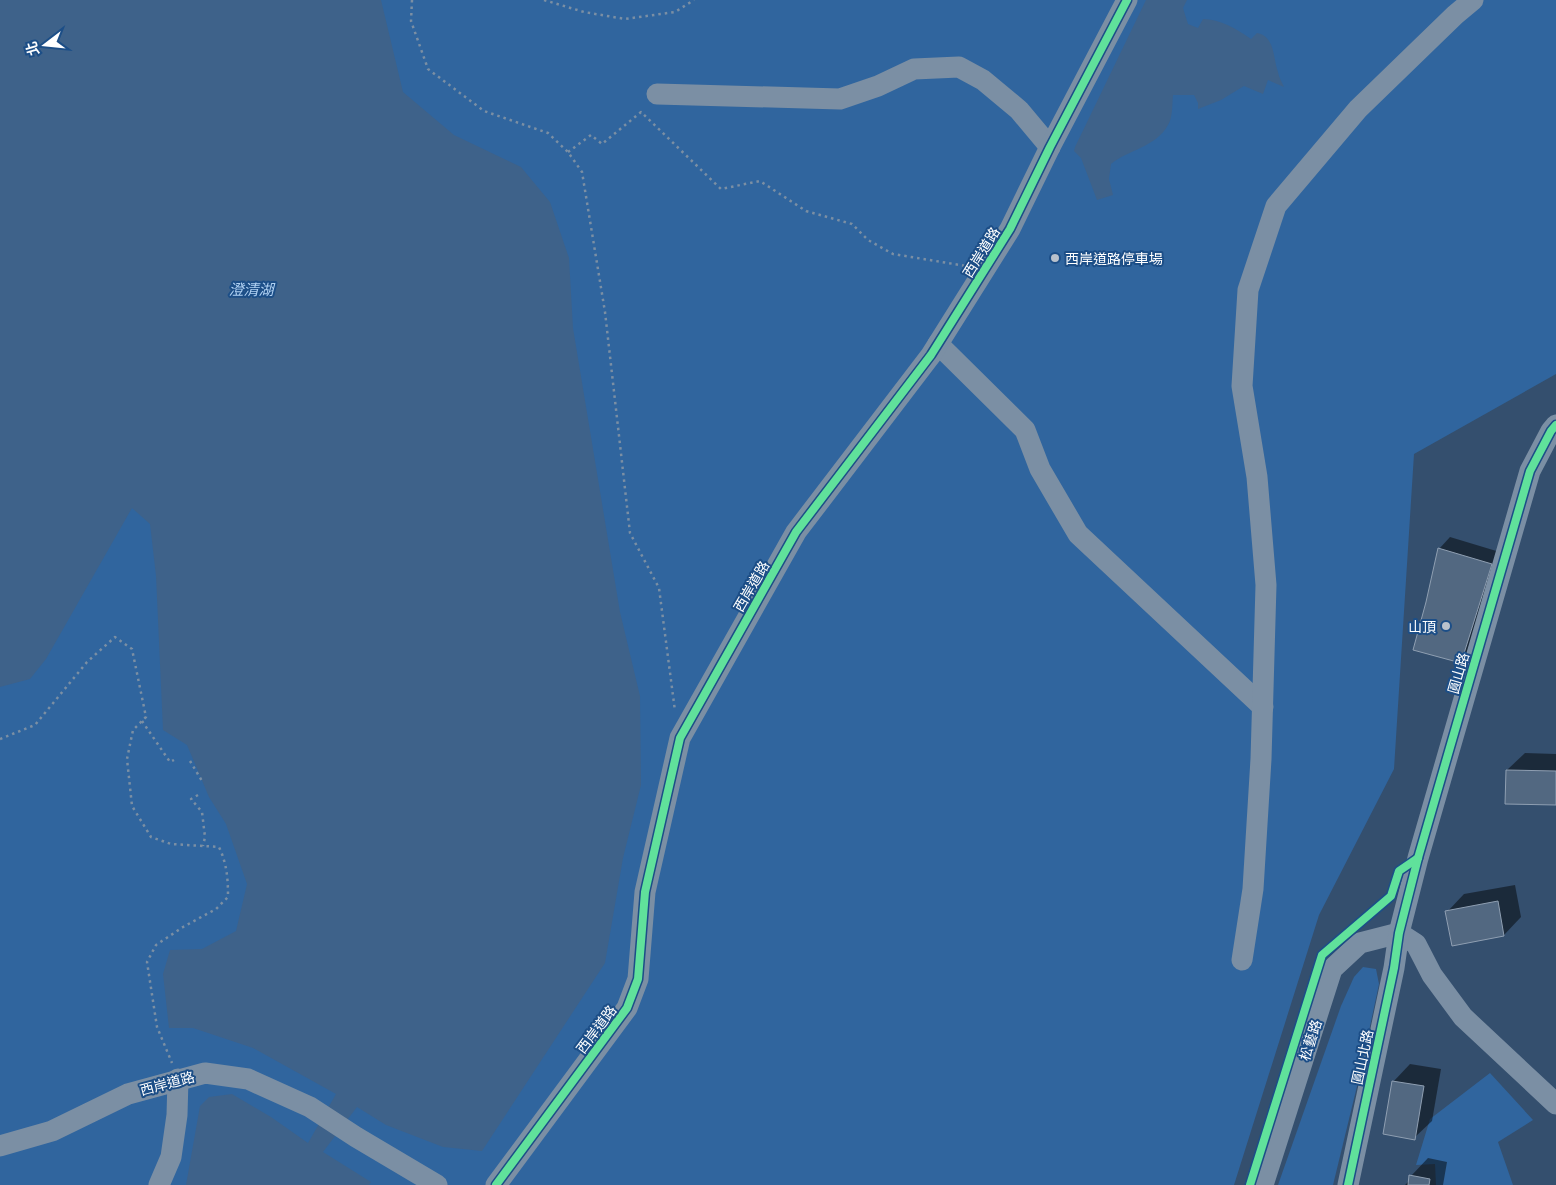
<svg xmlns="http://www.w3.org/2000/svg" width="1556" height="1185" font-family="'Open Sans','Noto Sans TC',sans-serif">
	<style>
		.green { fill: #30659e }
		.water { fill: #3e628a }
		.shadow { fill: #0007 }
		.building { fill: #526881; stroke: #8f9fb2 }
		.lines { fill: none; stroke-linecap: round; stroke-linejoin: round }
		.path { stroke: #7b8fa4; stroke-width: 2.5; stroke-dasharray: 2.5 4; stroke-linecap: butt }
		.minor { stroke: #7b8fa4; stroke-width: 21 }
		.cycleway-casing { stroke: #1c4e87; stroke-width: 11 }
		.cycleway { stroke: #60e19b; stroke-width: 8 }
		.poi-dot { fill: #b8c1cc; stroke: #1c4e87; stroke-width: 2 }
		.labels { text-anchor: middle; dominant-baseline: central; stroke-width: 4; stroke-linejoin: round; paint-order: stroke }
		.street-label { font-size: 14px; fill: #fff; stroke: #1c4e87 }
		.poi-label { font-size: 14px; fill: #fff; stroke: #1c4e87; text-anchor: start }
		.water-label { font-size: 15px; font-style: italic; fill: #b0d1f3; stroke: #1c4e87 }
	</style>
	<rect width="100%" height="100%" fill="#344f6e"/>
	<!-- green -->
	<g class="green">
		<path d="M0,0H1556V374L1414,454L1394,769L1319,915L1234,1185H0Z"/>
		<path d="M1363,967L1376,969L1379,984L1359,1078L1333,1185H1278L1341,1006L1354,977Z"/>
		<path d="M1490,1073L1533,1120L1498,1142L1513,1185H1436L1435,1164L1416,1165L1430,1119Z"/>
	</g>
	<!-- water -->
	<g class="water">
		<path d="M0,0H381L403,92L454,135L521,167L550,202L569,258L573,328L620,612L640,696L641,785L623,858L605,963L482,1151L443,1147L386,1125L357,1107L323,1152L371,1182L369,1185H186L200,1106L209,1097L232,1094L271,1117L308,1143L336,1094L253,1048L193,1028H169L163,974L170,950L202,949L236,931L247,884L226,824L209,797L187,745L163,730L156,576L150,524L132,508L46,659L30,679L0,687Z"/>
		<path d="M1146,0H1187L1183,8L1188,24L1198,28L1203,19C1220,19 1237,29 1251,39L1257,33C1275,36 1273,58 1278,72C1279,78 1282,82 1284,87L1268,80L1263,94L1244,86L1221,100L1198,109V103L1194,95H1173C1172,104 1173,117 1168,125C1156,147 1128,150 1111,164L1109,179L1113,195L1097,200L1081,158L1074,151L1075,147Z"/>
	</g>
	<!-- shadow -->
	<g class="shadow">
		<path d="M1450,537L1503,553L1472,650L1460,661L1439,549Z"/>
		<path d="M1525,753L1556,754V804L1507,770Z"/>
		<path d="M1515,885L1521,917L1504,935L1447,912L1464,894Z"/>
		<path d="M1410,1064L1441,1069L1432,1121L1414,1138L1393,1082Z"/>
		<path d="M1428,1158L1447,1162L1443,1185H1405L1410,1180L1411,1176Z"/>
	</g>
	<!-- building -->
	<g class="building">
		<path d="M1438,548L1492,564L1461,663L1413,650L1426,602Z"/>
		<path d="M1506,770L1556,771V805L1505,804Z"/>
		<path d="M1498,901L1504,936L1452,946L1445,911Z"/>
		<path d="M1392,1081L1424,1086L1415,1140L1383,1134Z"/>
		<path d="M1409,1175L1430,1179L1429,1185H1408Z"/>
	</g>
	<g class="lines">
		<!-- path -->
		<g class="path">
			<path d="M412,0L411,21L428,69L484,111L548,133L568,152L582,172L605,312L630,533L659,588L675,711"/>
			<path d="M544,0L584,12L625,19L675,12L694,0"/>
			<path d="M568,152L591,135L602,144L641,112L721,189L760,181L806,211L852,224L868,240L893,254L966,266"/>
			<path d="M142,721L170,762L174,760"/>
			<path d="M0,739L35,725L87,662L115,637L132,649L146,717L133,730L127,759L132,806L151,837L171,844L219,847C227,864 228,879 228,897L216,909L183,927L156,945L147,962L157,1027L172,1063"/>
			<path d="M190,761L202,781"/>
			<path d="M198,795L191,799L202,812L205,837L203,846"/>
		</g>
		<!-- minor -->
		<g class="minor">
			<path d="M657,94L840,99L878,86L914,69L959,67L983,80L1019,110L1050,147"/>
			<path d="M938,344L1025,430L1040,469L1078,534L1263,707"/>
			<path d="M1399,933L1416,944L1432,975L1463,1017L1556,1104"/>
			<path d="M1242,960L1253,889L1261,759L1266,585L1257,477L1242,386L1248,290L1276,206L1358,109L1455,15L1473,0"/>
			<path d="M0,1146L52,1131L128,1094L205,1073L248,1079L310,1107L356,1137L437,1185"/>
			<path d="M159,1185L171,1157L177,1115L178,1079"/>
			<path d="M496,1185L627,1008L638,979L645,892L680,738L796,532L931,355L1010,229L1050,147L1127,0"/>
			<path d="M1263,1185L1332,969L1360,943L1399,933"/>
			<path d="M1348,1185L1394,968L1399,933L1418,858L1530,471L1551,431L1556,425"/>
		</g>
		<defs>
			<g id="cycleway">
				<path d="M496,1185L627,1008L638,979L645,892L680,738L796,532L931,355L1010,229L1050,147L1127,0"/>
				<path d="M1250,1185L1322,955L1391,896L1399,871L1418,858"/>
				<path d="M1348,1185L1394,968L1399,933L1418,858L1530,471L1551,431L1556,425"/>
			</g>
		</defs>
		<!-- cycleway casing -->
		<use href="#cycleway" class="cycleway-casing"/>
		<!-- cycleway -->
		<use href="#cycleway" class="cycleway"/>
	</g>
	<!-- markers -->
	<g class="poi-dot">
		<circle cx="1055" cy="258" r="5"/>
		<circle cx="1446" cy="626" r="5"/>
	</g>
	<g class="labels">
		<!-- street labels -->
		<g class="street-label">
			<text transform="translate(981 252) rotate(-58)">西岸道路</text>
			<text transform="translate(751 586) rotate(-60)">西岸道路</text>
			<text transform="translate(1458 673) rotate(-74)">圓山路</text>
			<text transform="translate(596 1029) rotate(-53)">西岸道路</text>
			<text transform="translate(1310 1040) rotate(-72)">松藝路</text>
			<text transform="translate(1362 1057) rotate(-78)">圓山北路</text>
			<text transform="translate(167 1083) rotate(-15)">西岸道路</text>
		</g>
		<!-- poi labels -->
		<g class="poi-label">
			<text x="1065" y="258">西岸道路停車場</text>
			<text x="1436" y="626" text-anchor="end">山頂</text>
		</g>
		<!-- water labels -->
		<g class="water-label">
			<text x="251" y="289">澄清湖</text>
		</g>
	</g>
	<!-- north arrow -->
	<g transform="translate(45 45) rotate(254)" stroke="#1c4e87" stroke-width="4" paint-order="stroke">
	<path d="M0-4L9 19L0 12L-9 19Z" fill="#ffffff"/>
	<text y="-8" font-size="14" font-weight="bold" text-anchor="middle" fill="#ffffff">北</text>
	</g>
</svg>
